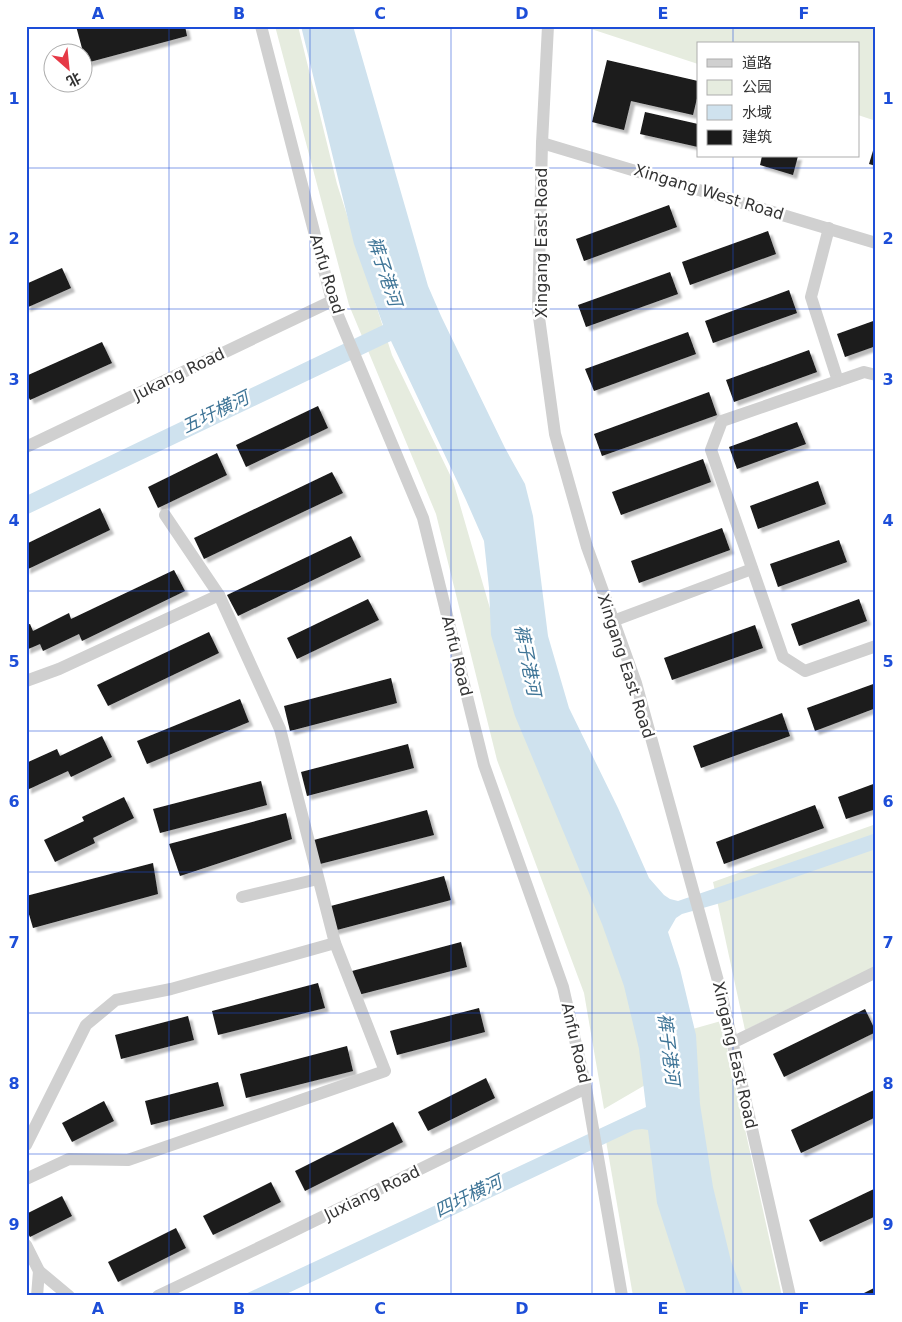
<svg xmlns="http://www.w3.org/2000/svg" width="902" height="1322" font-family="'DejaVu Sans','Noto Sans SC',sans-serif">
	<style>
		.green { fill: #e6ecdf }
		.water { fill: #cfe2ee }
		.building { fill: #1a1a1a; filter: url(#shadow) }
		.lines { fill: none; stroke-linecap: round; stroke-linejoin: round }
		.minor { stroke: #d0d0d0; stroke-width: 12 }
		.grid { fill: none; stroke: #1d4ed8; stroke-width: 1; stroke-opacity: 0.55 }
		.labels { text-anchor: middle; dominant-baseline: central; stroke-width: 5; stroke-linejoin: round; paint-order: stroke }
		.street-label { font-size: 16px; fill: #333; stroke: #fff }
		.water-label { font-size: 18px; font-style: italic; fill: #3f7597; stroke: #fff }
		.neatline { fill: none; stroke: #1d4ed8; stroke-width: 2 }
		.grid-label { font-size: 16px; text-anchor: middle; font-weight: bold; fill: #1d4ed8 }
	</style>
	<defs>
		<filter id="shadow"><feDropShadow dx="4" dy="4" stdDeviation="1" flood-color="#0004"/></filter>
	</defs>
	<rect width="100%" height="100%" fill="#fff"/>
	<!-- green -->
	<g class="green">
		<path d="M275,26H298L337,184L392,355L453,481L507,667L620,929L652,1081L604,1109L584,993L497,760L436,514L349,305Z"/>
		<path d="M582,26H876V121L858,115V44H698V64Z"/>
		<path d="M876,824V966L745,1030L713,882Z"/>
		<path d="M721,1021L782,1296H737L708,1205L682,1032Z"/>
		<path d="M657,1112L696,1296H633L605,1135Z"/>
	</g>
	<!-- water -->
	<path class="water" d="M301,26H353L428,286L441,316L505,448L525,484L533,516L548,636L569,708L618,808L649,878L664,895L670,899L678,901L876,833V849L724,902L682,914L676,918L668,932L680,969L696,1035L700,1104L713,1187L731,1261L744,1296H687L657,1203L648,1130L642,1129L634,1130L282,1296H241L646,1107L639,1049L624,986L602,924L515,716L491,635L489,588L484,541L466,500L391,341L26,515V496L383,325L354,244Z"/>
	<!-- building -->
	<g class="building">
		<path d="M76,26H185L187,36L86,63Z"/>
		<path d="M607,60L698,81V94L693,115L631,101L624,130L592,122Z"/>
		<path d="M645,112L698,124V147L640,134Z"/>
		<path d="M875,144H876V166L869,164Z"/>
		<path d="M762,156H798L793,175L760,165Z"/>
		<path d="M669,205L677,227L584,261L576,239Z"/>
		<path d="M768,231L776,254L690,285L682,262Z"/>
		<path d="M62,268L71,288L26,308V284Z"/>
		<path d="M670,272L678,294L586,327L578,305Z"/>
		<path d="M789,290L797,313L713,343L705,321Z"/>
		<path d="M876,320V346L845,357L837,334Z"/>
		<path d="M688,332L696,354L594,391L585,369Z"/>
		<path d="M102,342L112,363L30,400L26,392V376Z"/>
		<path d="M809,350L817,372L734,402L726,380Z"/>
		<path d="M709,392L717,415L602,456L594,434Z"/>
		<path d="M318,406L328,428L246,467L236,445Z"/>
		<path d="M797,422L806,444L737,469L729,447Z"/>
		<path d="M217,453L227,475L158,508L148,487Z"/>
		<path d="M703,459L711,482L621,515L612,492Z"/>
		<path d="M332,472L343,493L204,559L194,538Z"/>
		<path d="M818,481L826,504L758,529L750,506Z"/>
		<path d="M100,508L110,530L26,570V544Z"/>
		<path d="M722,528L730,550L639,583L631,561Z"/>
		<path d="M351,536L361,557L238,616L227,595Z"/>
		<path d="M839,540L847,562L778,587L770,564Z"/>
		<path d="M174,570L185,591L82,641L79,634L43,651L40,644L26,650V625L30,624L33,631L69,613L71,619Z"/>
		<path d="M368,599L379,620L297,659L287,638Z"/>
		<path d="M859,599L867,621L799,646L791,624Z"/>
		<path d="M755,625L763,648L672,680L664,658Z"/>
		<path d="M209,632L219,653L108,706L97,685Z"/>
		<path d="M391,678L397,703L290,731L284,706Z"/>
		<path d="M876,683V708L815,731L807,708Z"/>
		<path d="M240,699L249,722L147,764L137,741Z"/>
		<path d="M782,713L790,736L701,768L693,746Z"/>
		<path d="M102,736L112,757L71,777L68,771L27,790L26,763L57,749L60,756Z"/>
		<path d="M408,744L414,768L307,796L301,772Z"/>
		<path d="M261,781L267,805L160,833L153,809Z"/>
		<path d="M876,783V809L846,819L838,797Z"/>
		<path d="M124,797L134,818L93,838L95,843L55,862L44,840L84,821L82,817Z"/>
		<path d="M815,805L824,828L724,864L716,842Z"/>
		<path d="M427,810L434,835L316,865L310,841Z"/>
		<path d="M286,813L292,839L180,876L169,844Z"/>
		<path d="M153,863L158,894L33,928L26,904V896Z"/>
		<path d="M444,876L451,900L333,931L327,907Z"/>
		<path d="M461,942L467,967L358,995L352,971Z"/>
		<path d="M318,983L325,1008L218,1035L212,1011Z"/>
		<path d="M479,1008L485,1032L397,1055L390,1031Z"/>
		<path d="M865,1009L876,1032L784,1077L773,1054Z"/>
		<path d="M188,1016L194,1040L121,1059L115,1035Z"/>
		<path d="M347,1046L353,1071L246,1098L240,1074Z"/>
		<path d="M486,1078L495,1098L428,1131L418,1112Z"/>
		<path d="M218,1082L224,1106L151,1125L145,1101Z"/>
		<path d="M876,1089V1117L801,1153L791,1130Z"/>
		<path d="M104,1101L114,1121L72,1142L62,1123Z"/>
		<path d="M393,1122L403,1142L305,1191L295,1171Z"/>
		<path d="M271,1182L281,1202L213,1235L203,1216Z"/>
		<path d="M876,1188V1216L820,1242L809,1220Z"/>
		<path d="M62,1196L72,1216L30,1237L26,1230V1214Z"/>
		<path d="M176,1228L186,1248L118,1282L108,1262Z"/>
		<path d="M876,1287V1296H858Z"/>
	</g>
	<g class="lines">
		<!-- minor -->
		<g class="minor">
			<path d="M261,26L332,301L423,518L484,765L563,987L586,1088L622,1296"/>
			<path d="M548,26L542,143L538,310L555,434L587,547L636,683L720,988L790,1296"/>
			<path d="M542,143L876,243"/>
			<path d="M829,228L811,297L838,381"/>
			<path d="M876,375L864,372L722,421L711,450L783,657L805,671L876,646"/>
			<path d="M26,447L332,301"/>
			<path d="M613,621L752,569"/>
			<path d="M26,681L59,669L219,595"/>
			<path d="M242,897L318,879"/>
			<path d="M734,1042L876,972"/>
			<path d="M26,1145L86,1025L116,1000L171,989L335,943"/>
			<path d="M26,1179L69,1159L128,1160L385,1071L335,943L280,729L219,595L165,515"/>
			<path d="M26,1245L39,1271"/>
			<path d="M37,1296L39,1271L69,1296"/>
			<path d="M158,1296L277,1239L586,1088"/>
		</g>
	</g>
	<!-- grid -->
	<path class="grid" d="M169,26V1296M310,26V1296M451,26V1296M592,26V1296M733,26V44M733,156V1296M26,168H876M26,309H876M26,450H876M26,591H876M26,731H876M26,872H876M26,1013H876M26,1154H876"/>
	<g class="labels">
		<!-- street labels -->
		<g class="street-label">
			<text transform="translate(709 192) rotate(17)">Xingang West Road</text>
			<text transform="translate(541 243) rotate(-90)">Xingang East Road</text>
			<text transform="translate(327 274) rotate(73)">Anfu Road</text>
			<text transform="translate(179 374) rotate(-26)">Jukang Road</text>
			<text transform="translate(457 656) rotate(76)">Anfu Road</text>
			<text transform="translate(626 666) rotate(72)">Xingang East Road</text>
			<text transform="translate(576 1043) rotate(77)">Anfu Road</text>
			<text transform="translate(735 1055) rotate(77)">Xingang East Road</text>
			<text transform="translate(372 1193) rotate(-26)">Juxiang Road</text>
		</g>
		<!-- water labels -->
		<g class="water-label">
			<text transform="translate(385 271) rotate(72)">裤子港河</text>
			<text transform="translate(215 412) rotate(-26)">五圩横河</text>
			<text transform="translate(528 660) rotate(79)">裤子港河</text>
			<text transform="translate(669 1049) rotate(83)">裤子港河</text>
			<text transform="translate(468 1196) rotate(-26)">四圩横河</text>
		</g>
	</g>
	<!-- border -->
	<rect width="902" height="1322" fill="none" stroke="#ffffff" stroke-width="55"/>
	<!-- legend -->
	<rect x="697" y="42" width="162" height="115" fill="#ffffff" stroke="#adadad"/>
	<rect x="707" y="59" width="25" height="8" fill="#d0d0d0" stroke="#adadad"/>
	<text x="742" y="68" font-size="15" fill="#333333">道路</text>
	<rect x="707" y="80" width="25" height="15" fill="#e6ecdf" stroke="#adadad"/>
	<text x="742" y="92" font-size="15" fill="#333333">公园</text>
	<rect x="707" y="105" width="25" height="15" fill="#cfe2ee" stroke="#adadad"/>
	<text x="742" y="118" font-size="15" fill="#333333">水域</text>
	<rect x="707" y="130" width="25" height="15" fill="#1a1a1a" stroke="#adadad"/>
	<text x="742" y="142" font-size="15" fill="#333333">建筑</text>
	<!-- north arrow -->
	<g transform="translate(68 68) rotate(153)"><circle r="24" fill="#ffffff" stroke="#adadad"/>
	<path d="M0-4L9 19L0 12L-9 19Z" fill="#e63946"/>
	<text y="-8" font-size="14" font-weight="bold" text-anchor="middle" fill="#333333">北</text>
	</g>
	<rect x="28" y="28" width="846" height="1266" class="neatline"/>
	<g class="grid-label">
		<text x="98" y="19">A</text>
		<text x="239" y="19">B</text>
		<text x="380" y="19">C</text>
		<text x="522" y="19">D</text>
		<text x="663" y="19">E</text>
		<text x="804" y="19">F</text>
		<text x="14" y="104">1</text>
		<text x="888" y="104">1</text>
		<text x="14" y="244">2</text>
		<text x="888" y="244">2</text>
		<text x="14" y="385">3</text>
		<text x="888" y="385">3</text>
		<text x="14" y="526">4</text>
		<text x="888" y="526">4</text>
		<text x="14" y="667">5</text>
		<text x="888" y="667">5</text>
		<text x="14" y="807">6</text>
		<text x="888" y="807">6</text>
		<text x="14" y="948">7</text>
		<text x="888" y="948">7</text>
		<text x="14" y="1089">8</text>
		<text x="888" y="1089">8</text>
		<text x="14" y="1230">9</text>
		<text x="888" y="1230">9</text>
		<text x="98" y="1314">A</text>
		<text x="239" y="1314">B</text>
		<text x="380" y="1314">C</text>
		<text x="522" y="1314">D</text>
		<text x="663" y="1314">E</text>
		<text x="804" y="1314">F</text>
	</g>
</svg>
